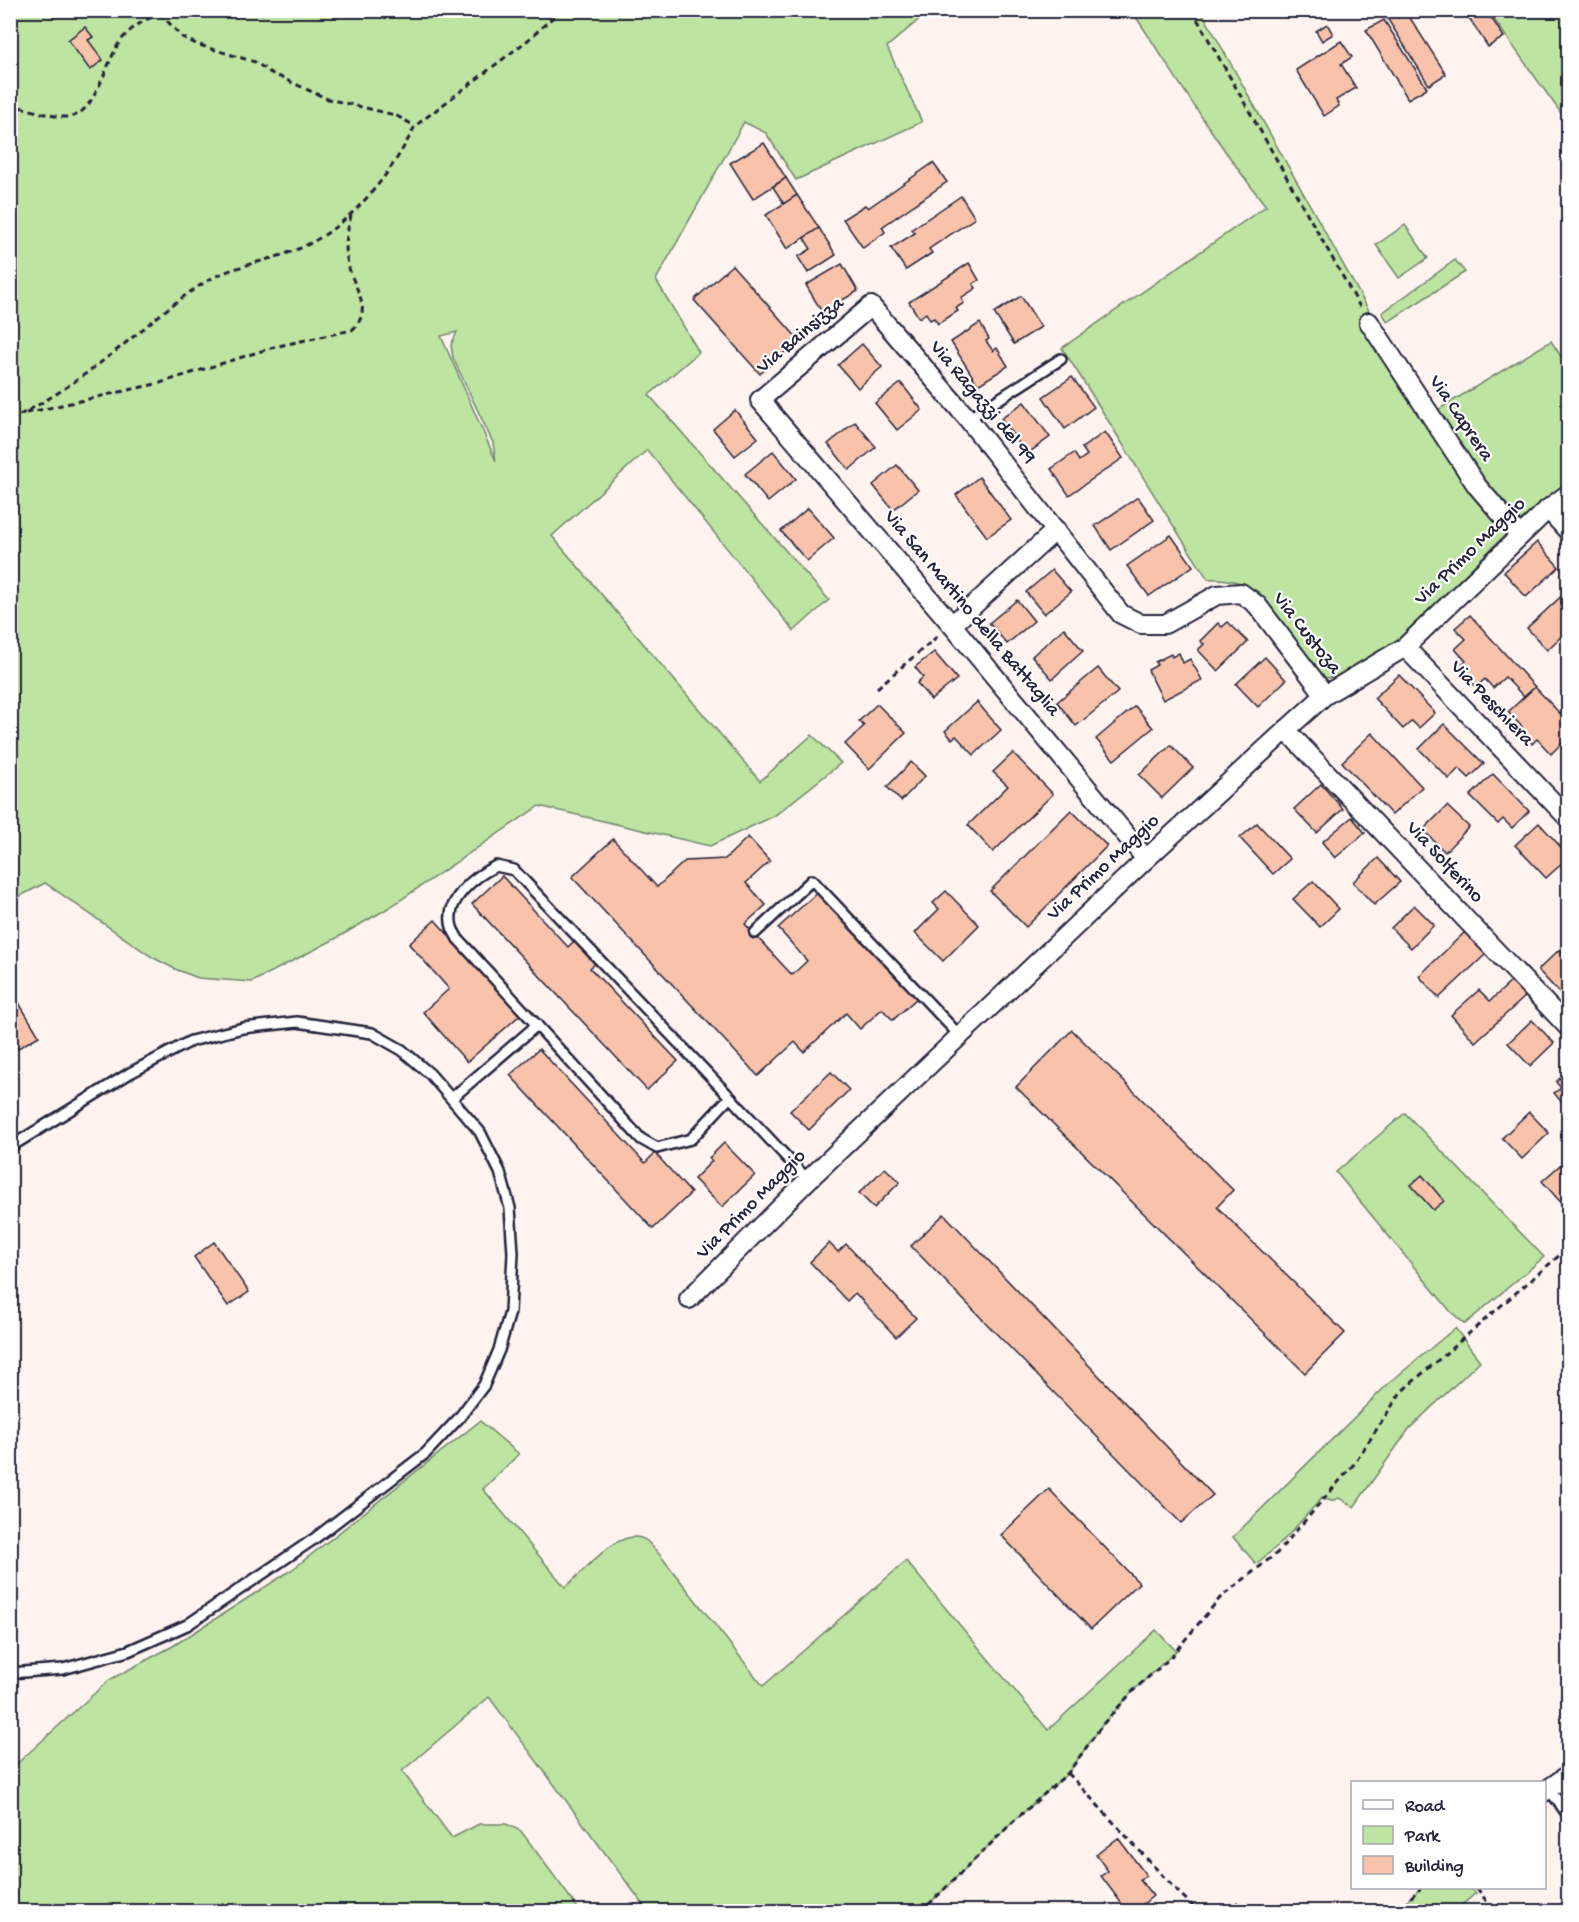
<svg xmlns="http://www.w3.org/2000/svg" width="1579" height="1922" font-family="'Gochi Hand',sans-serif">
	<style>
		.green { fill: #bde4a0; stroke: #70836e; stroke-width: 1.5; fill-rule: evenodd }
		.building { fill: #f9c2ab; stroke: #22223b; stroke-width: 1.5 }
		.lines { fill: none; stroke-linecap: round; stroke-linejoin: round }
		.lane-casing { stroke: #22223b; stroke-width: 14 }
		.street-casing { stroke: #22223b; stroke-width: 22 }
		.path { stroke: #22223b; stroke-width: 3; stroke-dasharray: 6 4.5; stroke-linecap: butt }
		.lane { stroke: #fff; stroke-width: 9 }
		.street { stroke: #fff; stroke-width: 18 }
		.labels { text-anchor: middle; dominant-baseline: central; stroke-width: 4.5; stroke-linejoin: round; paint-order: stroke }
		.street-label { font-size: 20px; fill: #22223b; stroke: #fff }
	</style>
	<rect width="100%" height="100%" fill="#fef3ee"/>
	<filter id="ink" filterUnits="userSpaceOnUse"><feTurbulence type="fractalNoise" baseFrequency=".0167" numOctaves="2"/><feDisplacementMap in="SourceGraphic" scale="12" xChannelSelector="R" yChannelSelector="G"/><feConvolveMatrix kernelMatrix="1 2 1 2 8 2 1 2 1" color-interpolation-filters="sRGB"/></filter>
	<g filter="url(#ink)">
		<!-- green -->
		<g class="green">
			<path d="M11,11H929L887,47L922,122L796,180L766,133L744,122L656,280L699,352L649,395L829,600L794,631L647,450L552,536L760,781L812,735L841,763L774,816L710,846L539,806L390,907L335,939L252,982L198,978L175,969L152,957L45,883L11,901ZM457,332L451,345L453,358L493,443L496,461L441,336Z"/>
			<path d="M1132,11H1208L1203,14L1400,366L1508,532L1396,643L1342,676L1327,678L1316,675L1260,593C1243,582 1228,578 1208,579C1157,503 1112,424 1062,348L1266,206C1217,144 1176,77 1132,11Z"/>
			<path d="M1488,11H1568V123Z"/>
			<path d="M1405,225L1428,258L1399,278L1376,245Z"/>
			<path d="M1455,260L1465,272L1388,322L1382,313Z"/>
			<path d="M1551,341L1568,367V484L1516,524L1479,482L1436,411Z"/>
			<path d="M1405,1113L1544,1257L1465,1324L1451,1312L1336,1172Z"/>
			<path d="M1455,1328L1480,1361L1409,1429L1354,1507L1339,1498L1331,1501L1322,1498L1281,1543L1256,1564L1233,1537L1388,1384Z"/>
			<path d="M480,1421L519,1454L483,1489L565,1587C583,1574 621,1522 647,1541C651,1545 656,1551 660,1555L763,1686L906,1561L1048,1730L1156,1630L1176,1651L1135,1689L1103,1724L1068,1773L1015,1820L925,1908L927,1911H648L489,1697L402,1771L452,1838L479,1824H506L521,1831L580,1911H12L10,1909L11,1769L109,1680L173,1646L293,1569Z"/>
			<path d="M1421,1888H1471L1476,1893L1455,1911H1395Z"/>
		</g>
		<!-- building -->
		<g class="building">
			<path d="M1400,10H1405L1446,74L1429,85L1387,18Z"/>
			<path d="M1464,10H1486L1504,37L1488,47Z"/>
			<path d="M1384,20L1427,88L1408,99L1366,30Z"/>
			<path d="M1327,24L1333,34L1322,41L1316,31Z"/>
			<path d="M85,27L93,37L88,40L103,60L90,70L68,40Z"/>
			<path d="M1341,41L1352,57L1341,64L1356,88L1336,100L1339,106L1324,116L1296,70Z"/>
			<path d="M764,143L786,178L753,199L730,163Z"/>
			<path d="M933,163L947,182L882,227L885,232L863,248L843,219L865,205L868,208Z"/>
			<path d="M786,178L797,195L784,204L773,187Z"/>
			<path d="M797,195L819,228L787,249L766,215Z"/>
			<path d="M961,196L975,218L929,249L932,253L906,270L891,248L915,233L912,229Z"/>
			<path d="M819,228L836,255L808,273L798,257L811,249L804,238Z"/>
			<path d="M969,263L979,280L973,284L976,288L961,298L964,303L956,308L958,311L938,324L934,318L930,320L926,313L919,318L909,302Z"/>
			<path d="M842,264L858,291L822,312L806,285Z"/>
			<path d="M732,265L799,340L760,374L694,300Z"/>
			<path d="M1021,296L1041,327L1014,344L994,313Z"/>
			<path d="M980,323L989,339L986,341L993,351L997,348L1008,366L978,385L951,342Z"/>
			<path d="M862,344L882,367L858,388L838,365Z"/>
			<path d="M1072,377L1094,407L1065,429L1043,397Z"/>
			<path d="M901,383L922,410L897,430L875,403Z"/>
			<path d="M1024,402L1050,437L1027,454L1001,419Z"/>
			<path d="M735,410L758,438L735,456L713,429Z"/>
			<path d="M855,422L876,447L849,470L828,444Z"/>
			<path d="M1105,432L1123,458L1069,495L1051,469L1074,453L1079,461L1087,455L1082,448Z"/>
			<path d="M773,451L796,479L768,502L745,474Z"/>
			<path d="M897,465L918,490L893,510L873,485Z"/>
			<path d="M979,477L1011,520L987,537L956,495Z"/>
			<path d="M1138,497L1154,520L1111,550L1095,526Z"/>
			<path d="M808,508L834,538L807,561L781,531Z"/>
			<path d="M1171,535L1193,566L1149,596L1127,566Z"/>
			<path d="M1537,542L1559,567L1526,597L1504,572Z"/>
			<path d="M1052,570L1071,592L1044,614L1026,592Z"/>
			<path d="M1566,592L1568,595V630L1547,650L1527,628Z"/>
			<path d="M1017,600L1034,621L1007,644L989,623Z"/>
			<path d="M1470,615L1535,687L1524,697L1505,677L1493,688L1485,679L1476,687L1458,667L1466,661L1455,649L1466,639L1455,628Z"/>
			<path d="M1228,622L1248,642L1218,671L1198,650L1204,644L1200,641L1218,623L1222,627Z"/>
			<path d="M1064,628L1083,651L1052,679L1032,656Z"/>
			<path d="M934,652L957,679L931,700L917,683L923,677L915,667Z"/>
			<path d="M1179,653L1183,663L1190,659L1202,680L1163,700L1148,670L1157,665L1155,662L1171,654L1172,657Z"/>
			<path d="M1265,657L1286,680L1258,707L1236,684Z"/>
			<path d="M1098,668L1118,692L1076,726L1057,702Z"/>
			<path d="M1399,675L1435,713L1419,728L1412,721L1403,729L1374,698Z"/>
			<path d="M1535,687L1568,722V749L1562,743L1551,754L1537,739L1532,744L1519,730L1522,727L1508,712Z"/>
			<path d="M977,702L1001,730L974,755L956,736L952,739L945,731Z"/>
			<path d="M877,704L906,733L869,769L845,744L864,726L859,721Z"/>
			<path d="M1135,706L1153,728L1114,760L1096,739Z"/>
			<path d="M1444,724L1484,764L1469,778L1459,768L1449,779L1419,749Z"/>
			<path d="M1372,733L1422,787L1392,815L1342,762Z"/>
			<path d="M1171,745L1193,768L1162,798L1139,775Z"/>
			<path d="M1013,753L1053,794L993,852L968,825L1008,786L993,772Z"/>
			<path d="M911,762L925,776L901,801L887,787Z"/>
			<path d="M1493,774L1529,811L1512,828L1503,819L1498,824L1470,796Z"/>
			<path d="M1321,784L1343,809L1317,833L1294,809Z"/>
			<path d="M1447,806L1469,827L1445,852L1423,830Z"/>
			<path d="M1071,810L1107,846L1026,927L990,891Z"/>
			<path d="M1352,817L1365,833L1335,858L1322,842Z"/>
			<path d="M1257,823L1290,859L1273,874L1240,838Z"/>
			<path d="M1539,823L1568,855V858L1546,878L1515,845Z"/>
			<path d="M748,837L770,861L746,883L766,905L745,924L792,975L807,961L778,928L819,891L917,998L893,1020L882,1009L860,1029L846,1013L804,1052L795,1042L758,1076L572,877L613,839L657,887L685,861L725,859Z"/>
			<path d="M1378,858L1400,882L1374,905L1353,882Z"/>
			<path d="M502,876L568,947L574,941L595,964L590,968L678,1061L647,1090L472,904Z"/>
			<path d="M1313,881L1339,909L1320,927L1293,899Z"/>
			<path d="M946,891L979,925L943,961L915,933L939,909L933,903Z"/>
			<path d="M1414,905L1434,925L1411,948L1391,928Z"/>
			<path d="M435,920L520,1015L467,1062L423,1012L449,989L409,944Z"/>
			<path d="M1465,932L1486,954L1439,998L1419,976Z"/>
			<path d="M1560,949L1568,958V1002L1538,970Z"/>
			<path d="M1513,980L1526,996L1475,1042L1451,1015L1479,990L1490,1001Z"/>
			<path d="M10,988L39,1036L10,1053Z"/>
			<path d="M1532,1020L1554,1043L1530,1066L1508,1043Z"/>
			<path d="M1072,1030L1233,1190L1217,1207L1345,1333L1305,1373L1016,1087Z"/>
			<path d="M539,1049L645,1163L655,1153L691,1193L653,1229L510,1075Z"/>
			<path d="M1568,1070V1110L1554,1093L1561,1088L1556,1082Z"/>
			<path d="M831,1072L849,1090L809,1130L790,1111Z"/>
			<path d="M1529,1112L1549,1133L1522,1159L1502,1138Z"/>
			<path d="M724,1143L755,1175L722,1207L694,1179L712,1161L709,1158Z"/>
			<path d="M1566,1160L1568,1163V1200L1563,1205L1542,1181Z"/>
			<path d="M885,1168L900,1182L874,1208L859,1193Z"/>
			<path d="M1422,1175L1444,1201L1433,1210L1411,1185Z"/>
			<path d="M944,1214L1213,1495L1181,1523L911,1246Z"/>
			<path d="M214,1242L249,1292L228,1306L194,1257Z"/>
			<path d="M829,1243L838,1252L846,1244L916,1318L896,1337L855,1293L847,1301L810,1262Z"/>
			<path d="M1049,1489L1139,1583L1091,1629L1001,1535Z"/>
			<path d="M1118,1838L1146,1875L1140,1880L1153,1896L1133,1912H1128L1101,1876L1108,1871L1096,1855Z"/>
			<path d="M1237,1902L1244,1912H1225Z"/>
		</g>
		<g class="lines">
			<defs>
				<g id="lane">
					<path d="M968,419L1061,359"/>
					<path d="M496,866L514,870L730,1097L691,1139L657,1148L641,1139L458,939C456,935 453,931 452,927C444,900 475,876 496,866Z"/>
					<path d="M755,933L812,880L960,1036"/>
					<path d="M730,1097L808,1180"/>
					<path d="M452,1098L537,1025"/>
					<path d="M10,1147L130,1073L191,1041L243,1028L297,1022L372,1033L402,1050L430,1074L480,1132L500,1172L510,1208L513,1253L510,1312L499,1350L484,1385L459,1418L426,1453L314,1539L187,1625L128,1651L63,1669L10,1673"/>
					<path d="M1549,1789L1568,1815"/>
				</g>
				<g id="street">
					<path d="M1369,322L1477,486L1520,536"/>
					<path d="M1548,509L1568,531"/>
					<path d="M952,625L1056,530"/>
					<path d="M1405,647L1568,818"/>
					<path d="M1286,730L1568,1027"/>
					<path d="M1146,859L952,625L760,400L871,306L968,419L1121,614L1141,624H1165L1217,595L1241,593L1257,605L1325,695"/>
					<path d="M689,1299L808,1180L1146,859L1286,730L1325,695L1405,647L1548,509L1568,494"/>
					<path d="M1544,1792L1568,1775"/>
				</g>
			</defs>
			<!-- lane casing -->
			<use href="#lane" class="lane-casing"/>
			<!-- street casing -->
			<use href="#street" class="street-casing"/>
			<!-- path -->
			<g class="path">
				<path d="M1192,10L1360,307"/>
				<path d="M160,13L182,37L196,44L255,62L271,73L328,99L395,115L415,126"/>
				<path d="M10,105C29,108 51,118 69,117C96,115 107,57 122,39C133,26 145,20 160,13V10"/>
				<path d="M26,413L160,383L274,347L352,330C375,309 353,288 348,264C344,246 347,230 352,212"/>
				<path d="M10,420C53,399 91,371 128,341C153,321 176,300 204,283C232,265 267,262 298,249C349,228 391,175 415,126L528,40L561,10"/>
				<path d="M877,688L939,635"/>
				<path d="M1068,1773L1174,1888L1199,1912"/>
				<path d="M1477,1888L1494,1912"/>
				<path d="M921,1912L1015,1820L1068,1773L1103,1724L1135,1689L1169,1659L1220,1598L1277,1553L1354,1464L1401,1392L1568,1248"/>
				<path d="M1395,1912L1421,1888"/>
			</g>
			<!-- lane -->
			<use href="#lane" class="lane"/>
			<!-- street -->
			<use href="#street" class="street"/>
		</g>
	</g>
	<g class="labels">
		<!-- street labels -->
		<g class="street-label">
			<text transform="translate(801 336) rotate(-40)">Via Bainsizza</text>
			<text transform="translate(982 403) rotate(50)">Via Ragazzi del 99</text>
			<text transform="translate(1460 419) rotate(56)">Via Caprera</text>
			<text transform="translate(1471 552) rotate(-44)">Via Primo Maggio</text>
			<text transform="translate(971 614) rotate(50)">Via San Martino della Battaglia</text>
			<text transform="translate(1306 634) rotate(52)">Via Custoza</text>
			<text transform="translate(1491 704) rotate(46)">Via Peschiera</text>
			<text transform="translate(1444 863) rotate(47)">Via Solferino</text>
			<text transform="translate(1104 868) rotate(-43)">Via Primo Maggio</text>
			<text transform="translate(752 1205) rotate(-45)">Via Primo Maggio</text>
		</g>
	</g>
	<!-- margin -->
	<rect width="1579" height="1922" fill="none" stroke="#fff" stroke-width="36"/>
	<rect x="18" y="18" width="1543" height="1886" fill="none" stroke="#22223b" stroke-width="2" filter="url(#ink)"/>
	<!-- legend -->
	<rect x="1351" y="1781" width="195" height="108" fill="#ffffff" stroke="#a7a7b1" stroke-width="1.5"/>
	<rect x="1363" y="1800" width="30" height="9" fill="#ffffff" stroke="#a7a7b1" stroke-width="1.5"/>
	<text x="1405" y="1811" font-size="18" fill="#22223b">Road</text>
	<rect x="1363" y="1826" width="30" height="18" fill="#bde4a0" stroke="#a7a7b1" stroke-width="1.5"/>
	<text x="1405" y="1841" font-size="18" fill="#22223b">Park</text>
	<rect x="1363" y="1856" width="30" height="18" fill="#f9c2ab" stroke="#a7a7b1" stroke-width="1.5"/>
	<text x="1405" y="1871" font-size="18" fill="#22223b">Building</text>
</svg>
